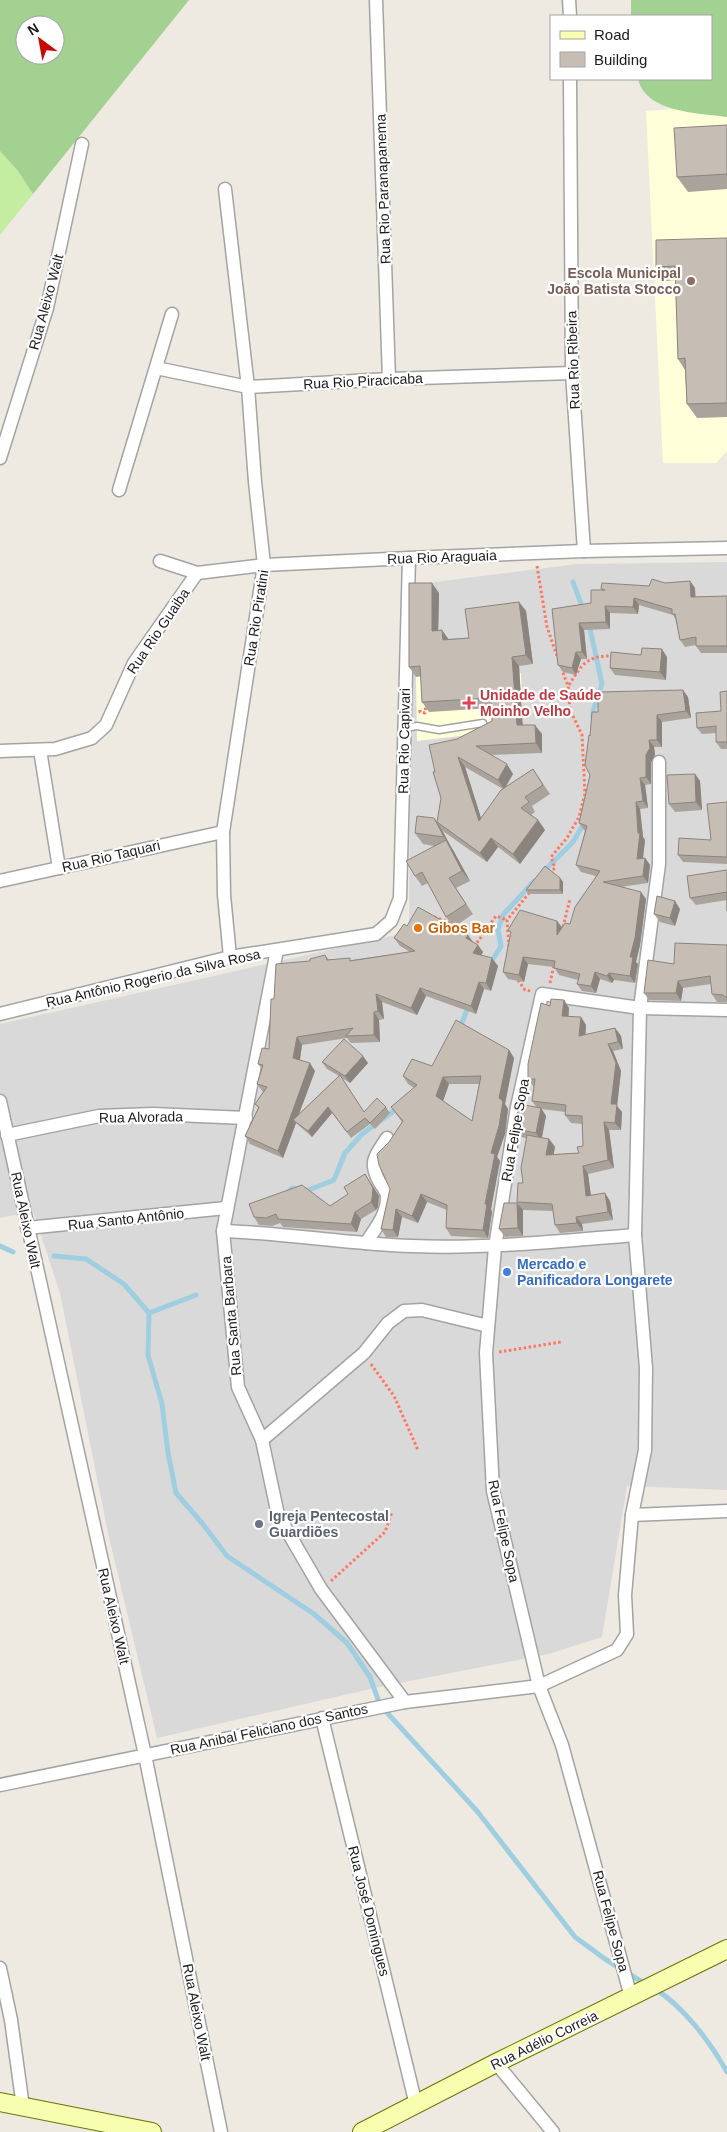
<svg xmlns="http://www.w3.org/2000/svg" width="727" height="2132" font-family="Helvetica,sans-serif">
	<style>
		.residential { fill: #dad9d9 }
		.education { fill: #feffd9 }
		.grass { fill: #c4eda2 }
		.forest { fill: #a3d192; fill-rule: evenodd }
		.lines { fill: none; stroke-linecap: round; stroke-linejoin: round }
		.stream { stroke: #9ecee0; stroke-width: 5 }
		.service-casing { stroke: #a3a3a3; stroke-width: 9 }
		.minor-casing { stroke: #a3a3a3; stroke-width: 15 }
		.secondary-casing { stroke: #657600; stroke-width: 20 }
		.path { stroke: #ff7761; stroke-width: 3; stroke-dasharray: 2.5 2.5; stroke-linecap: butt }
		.service { stroke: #fff; stroke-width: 6 }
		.minor { stroke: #fff; stroke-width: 12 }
		.secondary { stroke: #f7feb0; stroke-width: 18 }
		.wall { fill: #aaa39b; fill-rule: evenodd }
		.shaded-wall { fill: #8b847e }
		.building { fill: #c6bdb4; stroke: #8b847e; fill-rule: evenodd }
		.education-dot { fill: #8d6e63; stroke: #fff; stroke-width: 2 }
		.health-dot { fill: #e0444e; stroke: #fff; stroke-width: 2 }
		.food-dot { fill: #e8710a; stroke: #fff; stroke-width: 2 }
		.shop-dot { fill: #3f7fe0; stroke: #fff; stroke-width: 2 }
		.worship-dot { fill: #6b7280; stroke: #fff; stroke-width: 2 }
		.labels { text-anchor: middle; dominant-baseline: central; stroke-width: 4.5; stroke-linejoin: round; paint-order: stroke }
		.street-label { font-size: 14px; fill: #1c1c1c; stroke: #fff }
		.education-label { font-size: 14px; font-weight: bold; fill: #785e54; stroke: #fff; text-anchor: end }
		.health-label { font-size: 14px; font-weight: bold; fill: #be3a42; stroke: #fff; text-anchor: start }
		.food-label { font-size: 14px; font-weight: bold; fill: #c56008; stroke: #fff; text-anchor: start }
		.shop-label { font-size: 14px; font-weight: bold; fill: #366cbe; stroke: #fff; text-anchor: start }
		.worship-label { font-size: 14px; font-weight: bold; fill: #5b616d; stroke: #fff; text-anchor: start }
	</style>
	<rect width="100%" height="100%" fill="#eeeae1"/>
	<!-- residential -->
	<path class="residential" d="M727,562V1490L627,1486L602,1637L549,1654L379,1687L157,1738L108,1533L60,1293L33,1211L0,1218V1024L409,932L411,585L577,564Z"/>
	<!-- education -->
	<g class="education">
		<path d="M727,105V451L716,463H663L646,111Z"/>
		<path d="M521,673L523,732H494L417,741L416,677Z"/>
	</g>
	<!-- grass -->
	<path class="grass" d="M0,151L18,171L33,194L0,235Z"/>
	<!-- forest -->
	<g class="forest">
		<path d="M0,0H189L33,194L18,171L0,151ZM25,25H55V55H25Z"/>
		<path d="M631,0H727V117C699,113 646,113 638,79H711V16H631Z"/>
	</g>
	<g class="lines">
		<!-- stream -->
		<g class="stream">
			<path d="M573,582L583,609"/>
			<path d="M589,624L602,684L593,711V717"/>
			<path d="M543,872L573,842L584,823"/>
			<path d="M490,964L501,946L498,930L503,915L534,881"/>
			<path d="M459,1030L469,1005"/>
			<path d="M287,1193L292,1188L306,1191L334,1180L345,1153L362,1134L398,1108"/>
			<path d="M0,1246L13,1252"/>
			<path d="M54,1256L86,1259L124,1284L149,1313L148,1355L162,1404L168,1453L176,1493L202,1523L227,1556L314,1614L347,1643L370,1677L380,1705L477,1811L575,1937L605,1959L647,1985"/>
			<path d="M149,1313L196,1295"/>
			<path d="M655,1989C683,2006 711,2043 727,2072"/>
		</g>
		<defs>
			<path id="service" d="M405,728L417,726L439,730L483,723"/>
			<g id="minor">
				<path d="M376,0L389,379"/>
				<path d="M569,0L570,16"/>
				<path d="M570,79L572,373L584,551"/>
				<path d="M225,189L248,387L255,482L264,565L223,832L224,895L230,957"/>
				<path d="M156,368L248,387L389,379L572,373"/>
				<path d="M0,458L47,308L82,144"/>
				<path d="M119,490L172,314"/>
				<path d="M160,561L197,573L264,565L409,558L584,551L727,548"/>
				<path d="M40,750L59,868"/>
				<path d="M0,751L55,749L92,738L106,725L134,663L197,573"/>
				<path d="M0,881L223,832"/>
				<path d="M277,950L223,1231L238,1387L262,1440L278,1515L321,1589L405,1702"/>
				<path d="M0,1014L230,957L376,934L391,921L400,898L409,558"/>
				<path d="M0,1101L145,1755L221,2132"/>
				<path d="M7,1135L99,1116L153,1114L246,1118"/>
				<path d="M27,1228L226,1208"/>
				<path d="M223,1231C286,1233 349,1244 412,1246C487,1249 561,1241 635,1235"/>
				<path d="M366,1243C375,1229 388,1213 387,1197C387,1192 383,1187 380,1183C368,1162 375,1156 387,1138"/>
				<path d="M262,1440L364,1353L388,1323L404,1311L422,1310L488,1326"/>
				<path d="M632,1515L727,1511"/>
				<path d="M322,1718L416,2105"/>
				<path d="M0,1785L405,1702L539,1686L617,1650L627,1634L625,1595L632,1515L645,1450L646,1368L635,1235L640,1008L659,864V762"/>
				<path d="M0,1968L11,2020L23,2107"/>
				<path d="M631,1997L562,1745L539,1686L493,1491L486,1353L495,1247L517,1107L542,994L640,1008L727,1010"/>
				<path d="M496,2063L553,2132"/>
			</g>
			<g id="secondary">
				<path d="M0,2102L152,2132"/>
				<path d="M362,2132L496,2063L727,1949"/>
			</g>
		</defs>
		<!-- service casing -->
		<use href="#service" class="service-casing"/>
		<!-- minor casing -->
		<use href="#minor" class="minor-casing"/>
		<!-- secondary casing -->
		<use href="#secondary" class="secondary-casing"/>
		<!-- path -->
		<g class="path">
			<path d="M537,566L547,627L558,659"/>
			<path d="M569,685C582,664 587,655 614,656"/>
			<path d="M420,710V712L425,713L426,705"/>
			<path d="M549,873L555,868L551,857L567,838L579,817L585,794L582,735L570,710L568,686L562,670"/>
			<path d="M434,917L452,923"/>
			<path d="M563,927L570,899"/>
			<path d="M474,947L496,916L507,920"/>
			<path d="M509,947L507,920L530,892"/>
			<path d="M518,980L525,990L531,991"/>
			<path d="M550,983L554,965"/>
			<path d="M499,1352L561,1342"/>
			<path d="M371,1364L394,1396L418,1450"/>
			<path d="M331,1581L385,1532L392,1512"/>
		</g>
		<!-- service -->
		<use href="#service" class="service"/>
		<!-- minor -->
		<use href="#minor" class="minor"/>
		<!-- secondary -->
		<use href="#secondary" class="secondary"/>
	</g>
	<!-- wall -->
	<g class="wall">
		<path d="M727,125V189L688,192L677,177Z"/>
		<path d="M727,238V417L697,418L687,404L685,370L678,359L676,280L666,281L656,267Z"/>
		<path d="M690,581L695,588V597L727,596V653H701L696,646V645L685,647L680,640L676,620L673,615L639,605L638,614L610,613V629L584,630L587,659H581L576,675L563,672L558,665L552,609L591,603L602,590L601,589L649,586L665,583Z"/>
		<path d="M439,593L438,631L442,630L448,639L469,638L519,602L526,611L533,664L519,666L523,725L542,734V753L491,755L513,774L506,787L533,769L550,794L532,806L535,812L531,815L538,820L545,830L520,864L498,847L487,862L444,832L442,830L470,881L456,888L473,914L454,927L473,942L483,952L481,955L498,966L491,991L484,989L476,1014L426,996L417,1015L382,1002L384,1019L379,1020L380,1042L351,1043L347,1038L302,1045L300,1060L315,1071L299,1114L339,1076L327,1069L322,1062L368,1063L350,1083L342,1078L364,1112L386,1107L390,1113L375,1129L370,1124L351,1138L332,1113L312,1137L296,1123L283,1158L250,1144L245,1136L258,1108L255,1104L263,1092L257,1084L262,1069L258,1064L269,1049L274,999L310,961L325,955L329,960H351L410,952L400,946L394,938L407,926H453L446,917L428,883L422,886L415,876L434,846L423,844L415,833L434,818L437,822L441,798L435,772L457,739L492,721L491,708L429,712L422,702L421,676L416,677L409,667ZM465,767L503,789L481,818Z"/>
		<path d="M641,655L667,657L666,680L615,675L610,668Z"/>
		<path d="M727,691V749H721L716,742V733L702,734L697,728L721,711Z"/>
		<path d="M688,697L691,718L662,722V747H654L655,755L651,762V784L645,785L648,808L640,809L643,837L645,840L643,858H645L650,865L648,883L621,887L646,899L640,945L636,962L638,964L635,983L614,980L612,983L600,979L596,993L582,991L577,984L578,980L559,975L554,967L528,964L524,982L508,979L503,972L511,933L508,930L557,921L562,927L570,924L596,876L581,872L576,865L585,831L584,830L579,823L590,775V736L598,712Z"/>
		<path d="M695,774L700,781L702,810L675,812L669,804Z"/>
		<path d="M727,802V864L683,862L678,855L711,840Z"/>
		<path d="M727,870V900L696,905L690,898Z"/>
		<path d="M560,878L563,882V894H529L526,890Z"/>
		<path d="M680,909L675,926L660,922L654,914Z"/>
		<path d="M727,945V1002H717L712,994L711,984L683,988L681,1001L649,1000L644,993L674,964Z"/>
		<path d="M564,1000L569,1008L568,1017H581L586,1025L585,1035L615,1028L621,1036L623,1049L613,1051L621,1071L617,1106L622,1112L621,1130H609L614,1168L588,1174L591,1196L610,1201L613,1220L582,1224L583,1231L560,1233L555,1225L553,1211L522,1210L517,1202L523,1183L526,1138L521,1137L515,1129L537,1108L532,1101L534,1087L528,1079L550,1006ZM541,1109L565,1112V1115L571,1123L582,1124L583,1146L579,1153L553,1155L555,1147L549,1139L542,1138L546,1116Z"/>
		<path d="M509,1050L514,1058L505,1104L508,1109L505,1134L497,1157L500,1161L491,1209L492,1212L488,1238L451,1236L446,1228L447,1210L427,1202L418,1223L402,1217L398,1237H386L381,1229L390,1189L389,1142L402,1122L391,1107L414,1088L408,1084L403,1076L432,1066ZM449,1084H479L472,1121L443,1101Z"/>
		<path d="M365,1174L379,1196L378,1207L376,1210L361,1219L357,1232L283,1227L280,1223L272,1226L259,1225L254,1217L330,1206L348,1194Z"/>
		<path d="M517,1203L523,1210V1236L505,1237L499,1229Z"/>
	</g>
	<!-- shaded-wall -->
	<g class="shaded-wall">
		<path d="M690,581L695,588L696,604L691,597Z"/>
		<path d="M432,583L439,593L438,641L432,631Z"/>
		<path d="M634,598L639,605L638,614L633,607Z"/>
		<path d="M519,602L526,611L533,664L526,655Z"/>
		<path d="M605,606L610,613V629L606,622Z"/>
		<path d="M579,623L584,630L587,659L582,652Z"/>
		<path d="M442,630L449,640H443Z"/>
		<path d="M662,649L667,657L666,680L660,672Z"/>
		<path d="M576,652L581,659L576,675L572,668Z"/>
		<path d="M512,657L519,666L523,735L517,725Z"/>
		<path d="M683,690L688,697L691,718L686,711Z"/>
		<path d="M657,715L662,722V747L657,740Z"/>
		<path d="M535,725L542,734V753L536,743Z"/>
		<path d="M649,740L654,747L655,755L651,762V784L646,777V755Z"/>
		<path d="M458,757L465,767L485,831L479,821Z"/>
		<path d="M507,764L513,774L504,789L498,780Z"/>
		<path d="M695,774L700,781L702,810L696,802Z"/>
		<path d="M640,778L645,785L648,808L643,801Z"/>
		<path d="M636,802L640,809L643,837L645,840L642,866L637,859L638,833Z"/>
		<path d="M434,818L442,830L452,849L444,837Z"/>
		<path d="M538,820L545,830L520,864L513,854Z"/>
		<path d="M491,838L498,847L487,862L480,853Z"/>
		<path d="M446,840L453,850L470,881L462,871Z"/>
		<path d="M645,858L650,865L648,883L643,876Z"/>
		<path d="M560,878L563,882V894L560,890Z"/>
		<path d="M641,892L646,899L640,945L636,962L638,964L635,983L630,976V957Z"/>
		<path d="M675,901L680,909L675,926L670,918Z"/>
		<path d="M557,921L562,928L557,935Z"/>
		<path d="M468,935L473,942L466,938Z"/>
		<path d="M478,945L483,952L478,961L473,953Z"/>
		<path d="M523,957L528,964L524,982L519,975Z"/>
		<path d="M492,958L498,966L491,991L486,983Z"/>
		<path d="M595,972L600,979L596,993L591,986Z"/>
		<path d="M609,973L614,980L612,983L607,976Z"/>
		<path d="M678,981L683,988L681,1001L676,993Z"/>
		<path d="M479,982L484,989L476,1014L471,1006Z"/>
		<path d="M420,988L426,996L417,1015L411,1008Z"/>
		<path d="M376,994L382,1002L384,1019L378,1011Z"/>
		<path d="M564,1000L569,1008L568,1024L562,1016Z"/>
		<path d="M374,1012L379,1020L380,1042L374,1035Z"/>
		<path d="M581,1017L586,1025L585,1044L579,1036Z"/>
		<path d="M615,1028L621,1036L623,1049L618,1042Z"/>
		<path d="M297,1037L302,1045L299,1065L293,1058Z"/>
		<path d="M608,1044L613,1051L621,1071L617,1106L622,1112L621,1130L615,1123L611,1104Z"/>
		<path d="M509,1050L514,1058L505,1104L508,1109L505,1134L497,1157L500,1161L491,1209L492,1212L488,1238L483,1230L485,1204L491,1153L499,1098Z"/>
		<path d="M363,1056L368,1063L350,1083L345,1076Z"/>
		<path d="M310,1063L315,1071L296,1122L293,1120L296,1123L283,1158L278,1151Z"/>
		<path d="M443,1077L449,1084L442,1104L436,1096Z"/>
		<path d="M328,1107L332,1113L312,1137L308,1131Z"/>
		<path d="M541,1108L546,1116L541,1141L536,1133Z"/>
		<path d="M604,1122L609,1130L614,1168L608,1160Z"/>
		<path d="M549,1139L555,1147L552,1163L546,1155Z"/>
		<path d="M583,1166L588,1174L592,1204L586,1196Z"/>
		<path d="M365,1174L379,1196L378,1207L376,1210L371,1202Z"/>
		<path d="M605,1193L610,1201L613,1220L608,1212Z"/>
		<path d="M421,1194L427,1202L418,1223L412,1216Z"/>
		<path d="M517,1203L523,1210V1236L518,1228Z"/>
		<path d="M396,1209L402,1217L398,1237L393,1230Z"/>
		<path d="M355,1212L361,1219L357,1232L351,1224Z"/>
		<path d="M576,1217L582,1224L583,1231L577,1223Z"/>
	</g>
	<!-- building -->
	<g class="building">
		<path d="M727,125V174L677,177L674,128Z"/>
		<path d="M727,238V403L687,404L685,358L678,359L675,266L656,267V240Z"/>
		<path d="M652,579L665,583L690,581L691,597L727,596V646H696V637L680,640L675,614H672V609L634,598L633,607L605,606L606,622L579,623L582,652H576L572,668L558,665L552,609L591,603V590H605L601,589L602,583L649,586Z"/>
		<path d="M409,583H432V631L442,630L443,640L469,638L465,609L519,602L526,655L512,657L517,725H535L536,743L476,746L507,764L498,780L458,757L479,821L501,790L533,769L543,785L525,797L529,802L521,808L538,820L513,854L491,838L480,853L437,822L441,798L433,772H435L429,745L457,739L492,721L491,698L422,702L420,666L409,667Z"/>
		<path d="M642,648L662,649L660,672L610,668L611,652L641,655Z"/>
		<path d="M683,690L686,711L657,715V740H649L650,748L646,755V777L640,778L643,801L636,802L638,833H640L637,859L645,858L643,876L603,882L641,892L635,938L630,957H633L630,976L609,973L607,976L595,972L591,986L577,984L580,974L554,968L555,961L523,957L519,975L503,972L511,932L508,930L520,910L557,921V935L565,923L570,924L575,907L600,871L576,865L587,826L579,823L590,775L585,765L589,735L590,736L592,712H598V692Z"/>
		<path d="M727,691V742H716V726L697,728L696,713L721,711L720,692Z"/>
		<path d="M695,774L696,802L669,804L667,775Z"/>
		<path d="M727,802V857L678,855L679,838L711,840L707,804Z"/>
		<path d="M417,816L434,818L444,837L415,833Z"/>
		<path d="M446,840L462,871L449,878L466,904L446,917L422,872L415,876L406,861Z"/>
		<path d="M545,866L560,878V890H526Z"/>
		<path d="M727,870V911V892L690,898L687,876Z"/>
		<path d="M657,896L675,901L670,918L654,914Z"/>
		<path d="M418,907L468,935L466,938L478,945L473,953L492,958L486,983L479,982L471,1006L420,988L411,1008L376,994L378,1011L374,1012V1035L346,1036L353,1028L297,1037L293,1058L310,1063L278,1151L245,1136L259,1107L255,1104L267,1087L257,1084L263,1065L258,1064L262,1048L269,1049L271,999H274L276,964L310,961V959L325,955L327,960L350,958V961L415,951L394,938L404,924L407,926Z"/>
		<path d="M675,943L727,945V998L723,995L712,994L710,976L678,981L676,993H644L648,960L674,964Z"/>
		<path d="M551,999L564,1000L562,1016L581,1017L579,1036L615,1028L618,1042L608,1044L616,1063L611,1104H617L615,1123L604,1122L608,1160L583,1166L586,1196L605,1193L608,1212L576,1217L577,1223L555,1225L552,1204L517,1202L518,1183H523L521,1168L527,1135L549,1139L546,1155L579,1153L577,1147L583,1146L582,1116L565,1115L566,1105L532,1101L535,1079H528V1064L541,1003L550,1006Z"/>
		<path d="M456,1020L509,1050L499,1098L503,1101L499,1126L491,1153L495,1154L485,1204H487L483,1230L446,1228L447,1205L421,1194L412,1216L396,1209L393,1230L381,1229L390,1189L379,1165L377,1154L389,1142L403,1121L391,1107L417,1085L403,1076L412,1059L432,1066ZM481,1076L472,1121L436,1096L443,1077Z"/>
		<path d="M344,1039L363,1056L345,1076L322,1062Z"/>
		<path d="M340,1075L364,1112L377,1098L386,1107L370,1123L365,1118L347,1132L328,1107L308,1131L293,1120Z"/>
		<path d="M519,1104L541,1108L536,1133L515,1129Z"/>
		<path d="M365,1174L373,1188L372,1199L371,1202L355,1212L351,1224L278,1219L276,1214L266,1218L254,1217L249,1204L302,1185L330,1206L348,1194L344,1187Z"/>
		<path d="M504,1203H517L518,1228L499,1229Z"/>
	</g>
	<!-- markers -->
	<circle class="education-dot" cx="691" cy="281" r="5"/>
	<path class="health-dot" d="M466.5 695.5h5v5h5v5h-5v5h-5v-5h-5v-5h5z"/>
	<circle class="food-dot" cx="418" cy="928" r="5"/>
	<circle class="shop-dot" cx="507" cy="1272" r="5"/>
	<circle class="worship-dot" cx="259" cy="1524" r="5"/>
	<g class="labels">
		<!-- street labels -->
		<g class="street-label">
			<text transform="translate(383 189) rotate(-92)">Rua Rio Paranapanema</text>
			<text transform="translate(46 302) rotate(-75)">Rua Aleixo Walt</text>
			<text transform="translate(573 360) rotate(-92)">Rua Rio Ribeira</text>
			<text transform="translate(363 381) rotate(-3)">Rua Rio Piracicaba</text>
			<text transform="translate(442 557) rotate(-2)">Rua Rio Araguaia</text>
			<text transform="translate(256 618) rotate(-81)">Rua Rio Piratini</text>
			<text transform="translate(158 631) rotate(-56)">Rua Rio Guaiba</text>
			<text transform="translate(404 741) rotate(-89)">Rua Rio Capivari</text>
			<text transform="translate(111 856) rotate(-13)">Rua Rio Taquari</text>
			<text transform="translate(153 978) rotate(-13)">Rua Antônio Rogerio da Silva Rosa</text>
			<text transform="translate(141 1117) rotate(-1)">Rua Alvorada</text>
			<text transform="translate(515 1130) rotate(-80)">Rua Felipe Sopa</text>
			<text transform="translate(126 1219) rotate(-6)">Rua Santo Antônio</text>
			<text transform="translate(26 1220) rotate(78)">Rua Aleixo Walt</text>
			<text transform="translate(231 1316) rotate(-95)">Rua Santa Barbara</text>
			<text transform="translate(504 1531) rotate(78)">Rua Felipe Sopa</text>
			<text transform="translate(114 1616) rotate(77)">Rua Aleixo Walt</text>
			<text transform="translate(269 1729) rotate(-12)">Rua Anibal Feliciano dos Santos</text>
			<text transform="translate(369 1911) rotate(76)">Rua José Domingues</text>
			<text transform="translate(611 1921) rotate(75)">Rua Felipe Sopa</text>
			<text transform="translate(197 2012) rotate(79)">Rua Aleixo Walt</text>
			<text transform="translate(544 2040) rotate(-26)">Rua Adélio Correia</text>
		</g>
		<!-- education labels -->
		<g class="education-label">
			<text x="681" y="273">Escola Municipal<tspan x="681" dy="16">João Batista Stocco</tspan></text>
		</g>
		<!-- health labels -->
		<g class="health-label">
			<text x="480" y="695">Unidade de Saúde<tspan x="480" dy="16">Moinho Velho</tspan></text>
		</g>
		<!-- food labels -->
		<g class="food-label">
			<text x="428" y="928">Gibos Bar</text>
		</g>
		<!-- shop labels -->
		<g class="shop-label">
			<text x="517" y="1264">Mercado e<tspan x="517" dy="16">Panificadora Longarete</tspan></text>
		</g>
		<!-- worship labels -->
		<g class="worship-label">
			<text x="269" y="1516">Igreja Pentecostal<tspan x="269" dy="16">Guardiões</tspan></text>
		</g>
	</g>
	<!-- legend -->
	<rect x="550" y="15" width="162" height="65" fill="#ffffff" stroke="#a4a4a4"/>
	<rect x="560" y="31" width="25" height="8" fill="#f7feb0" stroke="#a4a4a4"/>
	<text x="594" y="40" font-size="15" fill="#1c1c1c">Road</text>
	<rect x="560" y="52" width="25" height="15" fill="#c6bdb4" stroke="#a4a4a4"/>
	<text x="594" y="65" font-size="15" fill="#1c1c1c">Building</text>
	<!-- north arrow -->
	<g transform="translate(40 40) rotate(328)"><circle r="24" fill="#ffffff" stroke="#a4a4a4"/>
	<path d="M0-4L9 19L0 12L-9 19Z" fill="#c80700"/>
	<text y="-8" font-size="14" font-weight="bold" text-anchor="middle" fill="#1c1c1c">N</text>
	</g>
</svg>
